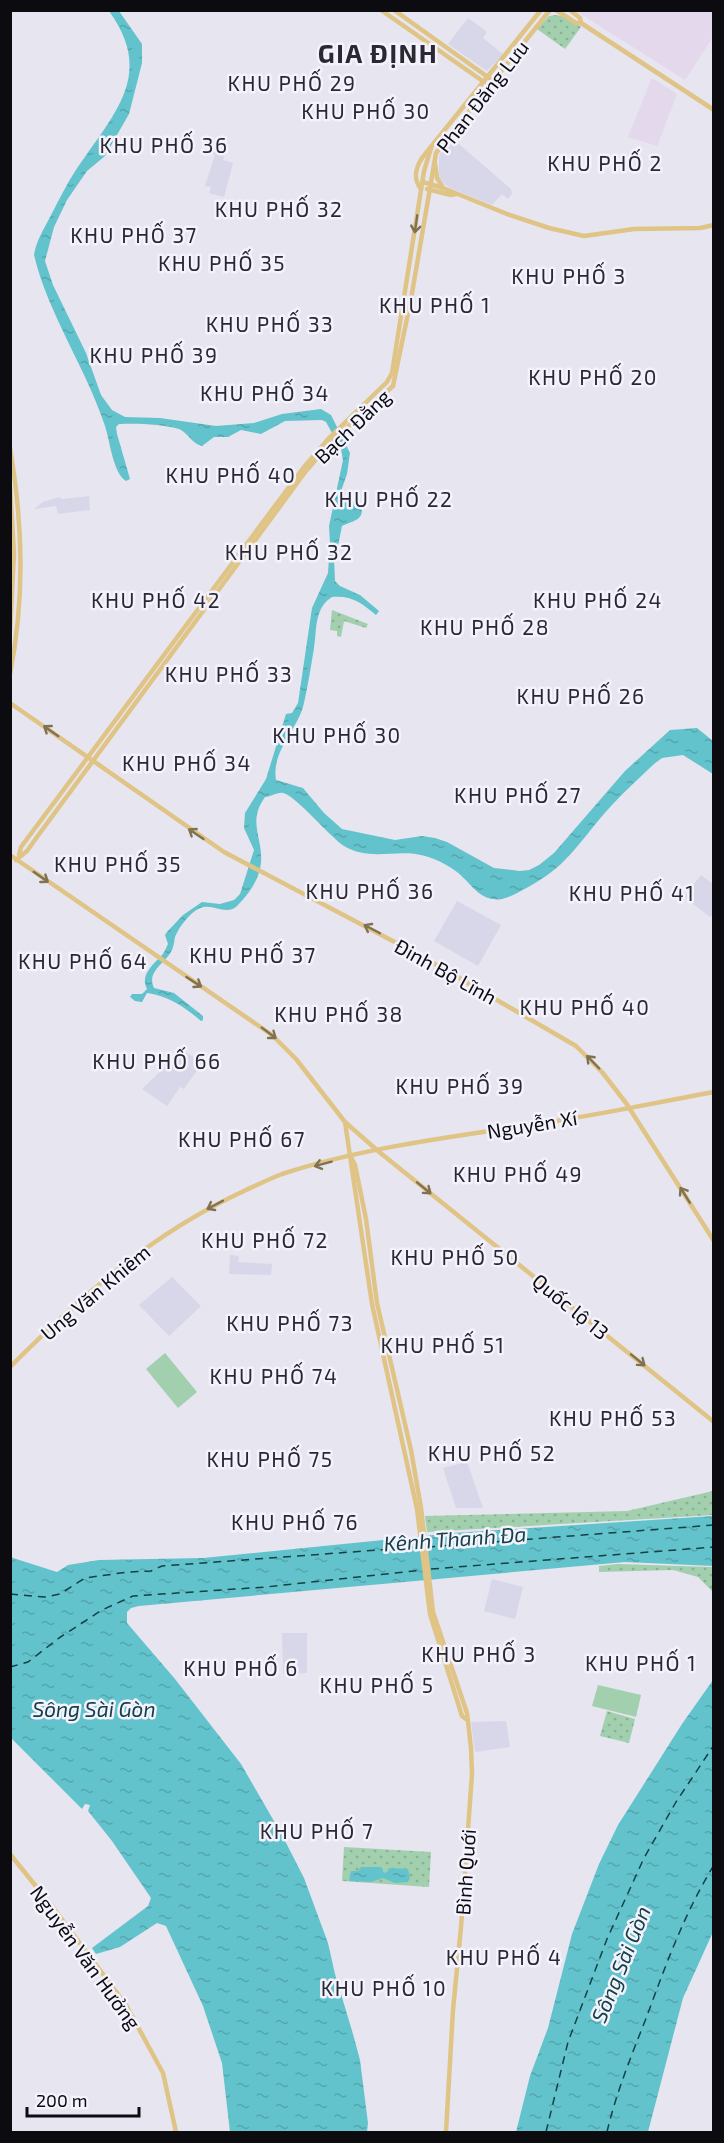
<svg xmlns="http://www.w3.org/2000/svg" width="724" height="2143" font-family="'Exo 2',sans-serif">
	<style>
		.built { fill: #d8d7e9 }
		.medical { fill: #e3d8ec }
		.park { fill: url(#park-dots) }
		.garden { fill: #a2cfae }
		.water { fill: url(#water-ripples) }
		.lines { fill: none; stroke-linecap: round; stroke-linejoin: round }
		.ferry { stroke: #144145; stroke-width: 1.5; stroke-dasharray: 8 6; stroke-linecap: butt }
		.major { stroke: #dfc486; stroke-width: 4.5 }
		.oneway { stroke: #807150 }
		.labels { text-anchor: middle; dominant-baseline: central; stroke-width: 5; stroke-linejoin: round; paint-order: stroke }
		.street-label { font-size: 20px; fill: #0c0b0f; stroke: #f3f2fd }
		.neighbourhood-label { font-size: 21px; letter-spacing: 1.5px; fill: #2a2931; stroke: #f3f2fd }
		.water-label { font-size: 21px; font-style: italic; fill: #144145; stroke: #f3f2fd }
		.district-label { font-size: 26px; font-weight: bold; letter-spacing: 1.5px; fill: #2a2931; stroke: #f3f2fd }
	</style>
	<defs>
		<pattern id="park-dots" width="8" height="8" patternUnits="userSpaceOnUse" patternTransform="scale(1.5)"><rect width="8" height="8" fill="#a2cfae"/><path d="M2 2h.1M6 6h.1" fill="none" stroke="#8ab094" stroke-width="1.8" stroke-linecap="round"/></pattern>
		<pattern id="water-ripples" width="26" height="14" patternUnits="userSpaceOnUse" patternTransform="scale(1.5)"><rect width="26" height="14" fill="#62c3cc"/><path d="M2 4q2-2 4 0t4 0M15 11q2-2 4 0t4 0" fill="none" stroke="#54a6ae"/></pattern>
	</defs>
	<rect width="100%" height="100%" fill="#e6e5f0"/>
	<!-- built -->
	<g class="built">
		<path d="M468,18L487,32L483,38L503,54L487,71L448,44Z"/>
		<path d="M452,138L511,189L512,194L508,199L502,194L492,205L450,188L443,183L439,177V155Z"/>
		<path d="M216,139L228,143L223,160L233,163L224,197L209,193L211,187L205,186L215,155L212,153Z"/>
		<path d="M89,496L90,510L58,514L56,506L34,509L43,502L59,497L62,499Z"/>
		<path d="M701,875L713,884V914L710,917L684,897Z"/>
		<path d="M457,901L501,925L478,966L434,941Z"/>
		<path d="M183,1050L202,1063L184,1089L180,1087L167,1106L142,1089Z"/>
		<path d="M230,1255L239,1256L238,1262L272,1264L271,1275L229,1274Z"/>
		<path d="M172,1277L201,1306L169,1336L139,1305Z"/>
		<path d="M467,1462L483,1508H456L443,1468Z"/>
		<path d="M492,1579L523,1587L515,1619L484,1611Z"/>
		<path d="M282,1633H307V1673L283,1674Z"/>
		<path d="M506,1721L510,1747L475,1752L471,1722Z"/>
	</g>
	<!-- medical -->
	<g class="medical">
		<path d="M576,11H709L713,13V37L685,80Z"/>
		<path d="M652,78L677,94L657,146L628,137Z"/>
	</g>
	<!-- park -->
	<g class="park">
		<path d="M556,15L567,17L581,27L565,49L537,29L549,16Z"/>
		<path d="M332,610L368,624L366,628L344,621L341,637L337,636V631L330,630Z"/>
		<path d="M713,1491V1515L427,1532L425,1516L627,1511Z"/>
		<path d="M618,1564L712,1567L713,1592L698,1577L673,1570L599,1572V1566Z"/>
		<path d="M607,1711L635,1719L629,1743L600,1736Z"/>
		<path d="M344,1847L431,1852L429,1887L342,1881Z"/>
	</g>
	<!-- garden -->
	<g class="garden">
		<path d="M165,1353L197,1392L178,1408L146,1369Z"/>
		<path d="M598,1685L641,1695L636,1717L592,1706Z"/>
	</g>
	<!-- water -->
	<g class="water">
		<path d="M109,11H119L142,44V63L129,114L105,156L87,171L67,200L54,227L45,261L53,285L86,353L101,395L112,410L125,417L160,418L216,426L254,423L282,414L321,409L331,415L350,453L347,474L340,494L360,504C367,520 352,521 342,526L337,551L334,558L335,581L340,586L360,595L379,611L376,615C362,603 351,595 332,597C314,608 317,630 314,648C311,666 308,685 304,703C298,730 271,751 276,780L303,788L324,813L342,829L395,840L422,836L435,838L447,842L494,868L520,871L529,870L539,865L554,853L625,771L670,730L697,728L713,741V774L683,755L662,758L654,764C640,777 625,791 612,805C594,824 579,847 561,864C548,876 534,884 519,892C511,896 502,901 493,899C477,897 469,881 457,872C448,865 436,859 425,856C398,848 370,862 344,846C330,837 294,794 283,793C277,792 271,797 265,797C247,822 263,837 261,863C259,880 249,894 237,906C225,917 212,901 198,909C189,914 179,927 175,937C174,941 174,946 172,950C166,963 146,971 154,988L174,993L203,1016V1020L201,1021C185,1007 168,996 147,993L142,1002L135,1001L130,997L132,994H142L147,989C140,975 152,966 160,957C164,954 166,948 168,944L165,935L167,932L183,915L202,902L220,904L234,900L240,894L254,850L244,828L245,813L266,779L286,714L292,713L298,703L312,608L328,573L330,543L329,526L343,460L341,449L326,422L322,420L285,421L261,434L241,430L228,437H214L202,446C192,444 188,433 179,429C164,424 135,423 119,424L116,427L117,434L130,479L126,481C113,473 110,441 105,426C86,368 48,314 34,255C36,241 44,229 50,217C60,198 69,179 82,161C118,109 153,72 109,11Z"/>
		<path d="M713,1516V1566L625,1562L139,1606L131,1608L127,1612V1623L175,1679L241,1764L282,1835L304,1878L328,1943L335,1974L353,2034L360,2060L368,2123L367,2132H230L222,2063L203,2006L166,1926L157,1923L120,1947L96,1954L92,1948L148,1906L151,1898L112,1841L88,1811L90,1805L85,1804L82,1809L11,1738L10,1557L57,1572L68,1565L99,1560L203,1558L453,1533Z"/>
		<path d="M713,1680V1932L683,1998L648,2132H516L530,2076L548,2028L572,1934L599,1864L618,1825L682,1724Z"/>
		<path d="M361,1867H381L384,1873L387,1872L389,1868L408,1869L410,1878L408,1882L395,1883L383,1878L371,1882L349,1881L351,1871H358Z"/>
	</g>
	<g class="lines">
		<!-- ferry -->
		<g class="ferry">
			<path d="M427,1547L714,1525"/>
			<path d="M431,1569L714,1547"/>
			<path d="M10,1594L45,1597L60,1594L85,1578L128,1572L151,1571L162,1566L419,1547"/>
			<path d="M10,1667L28,1662L59,1638L102,1610L133,1596L266,1587L423,1570"/>
			<path d="M546,2132L568,2042L607,1939L644,1858L676,1802L714,1745"/>
			<path d="M607,2132C616,2093 632,2054 647,2016C666,1964 685,1912 714,1865"/>
		</g>
		<!-- major -->
		<g class="major">
			<path d="M381,10L484,82"/>
			<path d="M394,10L492,80"/>
			<path d="M556,10L576,23H581L714,110"/>
			<path d="M570,10L580,18L581,23"/>
			<path d="M435,163L437,178L443,188"/>
			<path d="M423,182L443,188L507,214L549,228L584,236L634,229L700,228L714,225"/>
			<path d="M421,189C413,179 415,169 422,158L541,10"/>
			<path d="M427,189L451,195L456,194"/>
			<path d="M10,448C23,525 25,597 10,674"/>
			<path d="M10,486L14,553L10,632"/>
			<path d="M10,703L224,852L423,957L576,1046L602,1072L626,1103L714,1241"/>
			<path d="M10,855L272,1035L296,1059L345,1122L372,1304L417,1509L430,1614L462,1716L466,1719"/>
			<path d="M19,855L21,847L304,467L330,437L387,382L392,373L424,171L431,148"/>
			<path d="M16,860L27,851L37,837L306,471L333,440L393,386L411,299L436,153L550,10"/>
			<path d="M345,1122L378,1151L714,1422"/>
			<path d="M352,1159L355,1165L366,1219L377,1303L411,1450L421,1508L433,1612L467,1713L471,1748L472,1774L461,1927L453,2010L446,2132"/>
			<path d="M10,1367C80,1297 154,1232 244,1191C257,1185 269,1179 282,1174C368,1146 460,1136 549,1122C604,1114 658,1102 714,1092"/>
			<path d="M10,1854L55,1910L126,2005L163,2073L176,2132"/>
		</g>
	</g>
	<!-- one-way arrows -->
	<defs><path id="oneway-shaft" d="M-6 0H5M1.5-3L5.5 0L1.5 3" fill="none" stroke-width="1.6" stroke-linecap="round" stroke-linejoin="round" transform="scale(1.5)"/></defs>
	<g class="oneway">
		<use href="#oneway-shaft" transform="translate(416 224) rotate(98)"/>
		<use href="#oneway-shaft" transform="translate(51 731) rotate(-145)"/>
		<use href="#oneway-shaft" transform="translate(196 834) rotate(-146)"/>
		<use href="#oneway-shaft" transform="translate(41 877) rotate(35)"/>
		<use href="#oneway-shaft" transform="translate(372 929) rotate(-152)"/>
		<use href="#oneway-shaft" transform="translate(194 982) rotate(33)"/>
		<use href="#oneway-shaft" transform="translate(269 1033) rotate(37)"/>
		<use href="#oneway-shaft" transform="translate(593 1062) rotate(-134)"/>
		<use href="#oneway-shaft" transform="translate(323 1164) rotate(165)"/>
		<use href="#oneway-shaft" transform="translate(424 1188) rotate(39)"/>
		<use href="#oneway-shaft" transform="translate(685 1195) rotate(-122)"/>
		<use href="#oneway-shaft" transform="translate(215 1205) rotate(152)"/>
		<use href="#oneway-shaft" transform="translate(638 1360) rotate(39)"/>
	</g>
	<g class="labels">
		<!-- street labels -->
		<g class="street-label">
			<text transform="translate(482 96) rotate(-52)">Phan Đăng Lưu</text>
			<text transform="translate(352 426) rotate(-44)">Bạch Đằng</text>
			<text transform="translate(446 971) rotate(29)">Đinh Bộ Lĩnh</text>
			<text transform="translate(532 1124) rotate(-9)">Nguyễn Xí</text>
			<text transform="translate(95 1292) rotate(-40)">Ung Văn Khiêm</text>
			<text transform="translate(571 1306) rotate(39)">Quốc lộ 13</text>
			<text transform="translate(465 1872) rotate(-86)">Bình Quới</text>
			<text transform="translate(86 1957) rotate(54)">Nguyễn Văn Hưởng</text>
		</g>
		<!-- neighbourhood labels -->
		<g class="neighbourhood-label">
			<text x="292" y="82">KHU PHỐ 29</text>
			<text x="366" y="110">KHU PHỐ 30</text>
			<text x="164" y="144">KHU PHỐ 36</text>
			<text x="605" y="162">KHU PHỐ 2</text>
			<text x="279" y="208">KHU PHỐ 32</text>
			<text x="134" y="234">KHU PHỐ 37</text>
			<text x="222" y="262">KHU PHỐ 35</text>
			<text x="569" y="275">KHU PHỐ 3</text>
			<text x="435" y="304">KHU PHỐ 1</text>
			<text x="270" y="323">KHU PHỐ 33</text>
			<text x="154" y="354">KHU PHỐ 39</text>
			<text x="593" y="376">KHU PHỐ 20</text>
			<text x="265" y="392">KHU PHỐ 34</text>
			<text x="231" y="474">KHU PHỐ 40</text>
			<text x="389" y="498">KHU PHỐ 22</text>
			<text x="289" y="551">KHU PHỐ 32</text>
			<text x="156" y="599">KHU PHỐ 42</text>
			<text x="598" y="599">KHU PHỐ 24</text>
			<text x="485" y="626">KHU PHỐ 28</text>
			<text x="229" y="673">KHU PHỐ 33</text>
			<text x="581" y="695">KHU PHỐ 26</text>
			<text x="337" y="734">KHU PHỐ 30</text>
			<text x="187" y="762">KHU PHỐ 34</text>
			<text x="518" y="794">KHU PHỐ 27</text>
			<text x="118" y="863">KHU PHỐ 35</text>
			<text x="370" y="890">KHU PHỐ 36</text>
			<text x="632" y="892">KHU PHỐ 41</text>
			<text x="253" y="954">KHU PHỐ 37</text>
			<text x="83" y="960">KHU PHỐ 64</text>
			<text x="585" y="1006">KHU PHỐ 40</text>
			<text x="339" y="1013">KHU PHỐ 38</text>
			<text x="157" y="1060">KHU PHỐ 66</text>
			<text x="460" y="1085">KHU PHỐ 39</text>
			<text x="242" y="1138">KHU PHỐ 67</text>
			<text x="518" y="1173">KHU PHỐ 49</text>
			<text x="265" y="1239">KHU PHỐ 72</text>
			<text x="455" y="1256">KHU PHỐ 50</text>
			<text x="290" y="1322">KHU PHỐ 73</text>
			<text x="443" y="1344">KHU PHỐ 51</text>
			<text x="274" y="1375">KHU PHỐ 74</text>
			<text x="613" y="1417">KHU PHỐ 53</text>
			<text x="492" y="1452">KHU PHỐ 52</text>
			<text x="270" y="1458">KHU PHỐ 75</text>
			<text x="295" y="1521">KHU PHỐ 76</text>
			<text x="479" y="1653">KHU PHỐ 3</text>
			<text x="641" y="1662">KHU PHỐ 1</text>
			<text x="241" y="1667">KHU PHỐ 6</text>
			<text x="377" y="1684">KHU PHỐ 5</text>
			<text x="317" y="1830">KHU PHỐ 7</text>
			<text x="504" y="1956">KHU PHỐ 4</text>
			<text x="384" y="1987">KHU PHỐ 10</text>
		</g>
		<!-- water labels -->
		<g class="water-label">
			<text transform="translate(455 1538) rotate(-4)">Kênh Thanh Đa</text>
			<text x="94" y="1708">Sông Sài Gòn</text>
			<text transform="translate(620 1964) rotate(-68)">Sông Sài Gòn</text>
		</g>
		<!-- district labels -->
		<g class="district-label">
			<text x="378" y="52">GIA ĐỊNH</text>
		</g>
	</g>
	<!-- border -->
	<rect width="724" height="2143" fill="none" stroke="#0c0b0f" stroke-width="24"/>
	<!-- scale -->
	<path d="M27 2107v9h112v-9" fill="none" stroke="#0c0b0f" stroke-width="3"/>
	<text x="36" y="2107" font-size="18" fill="#0c0b0f" stroke="#f3f2fd" stroke-width="4.5" paint-order="stroke">200 m</text>
</svg>
